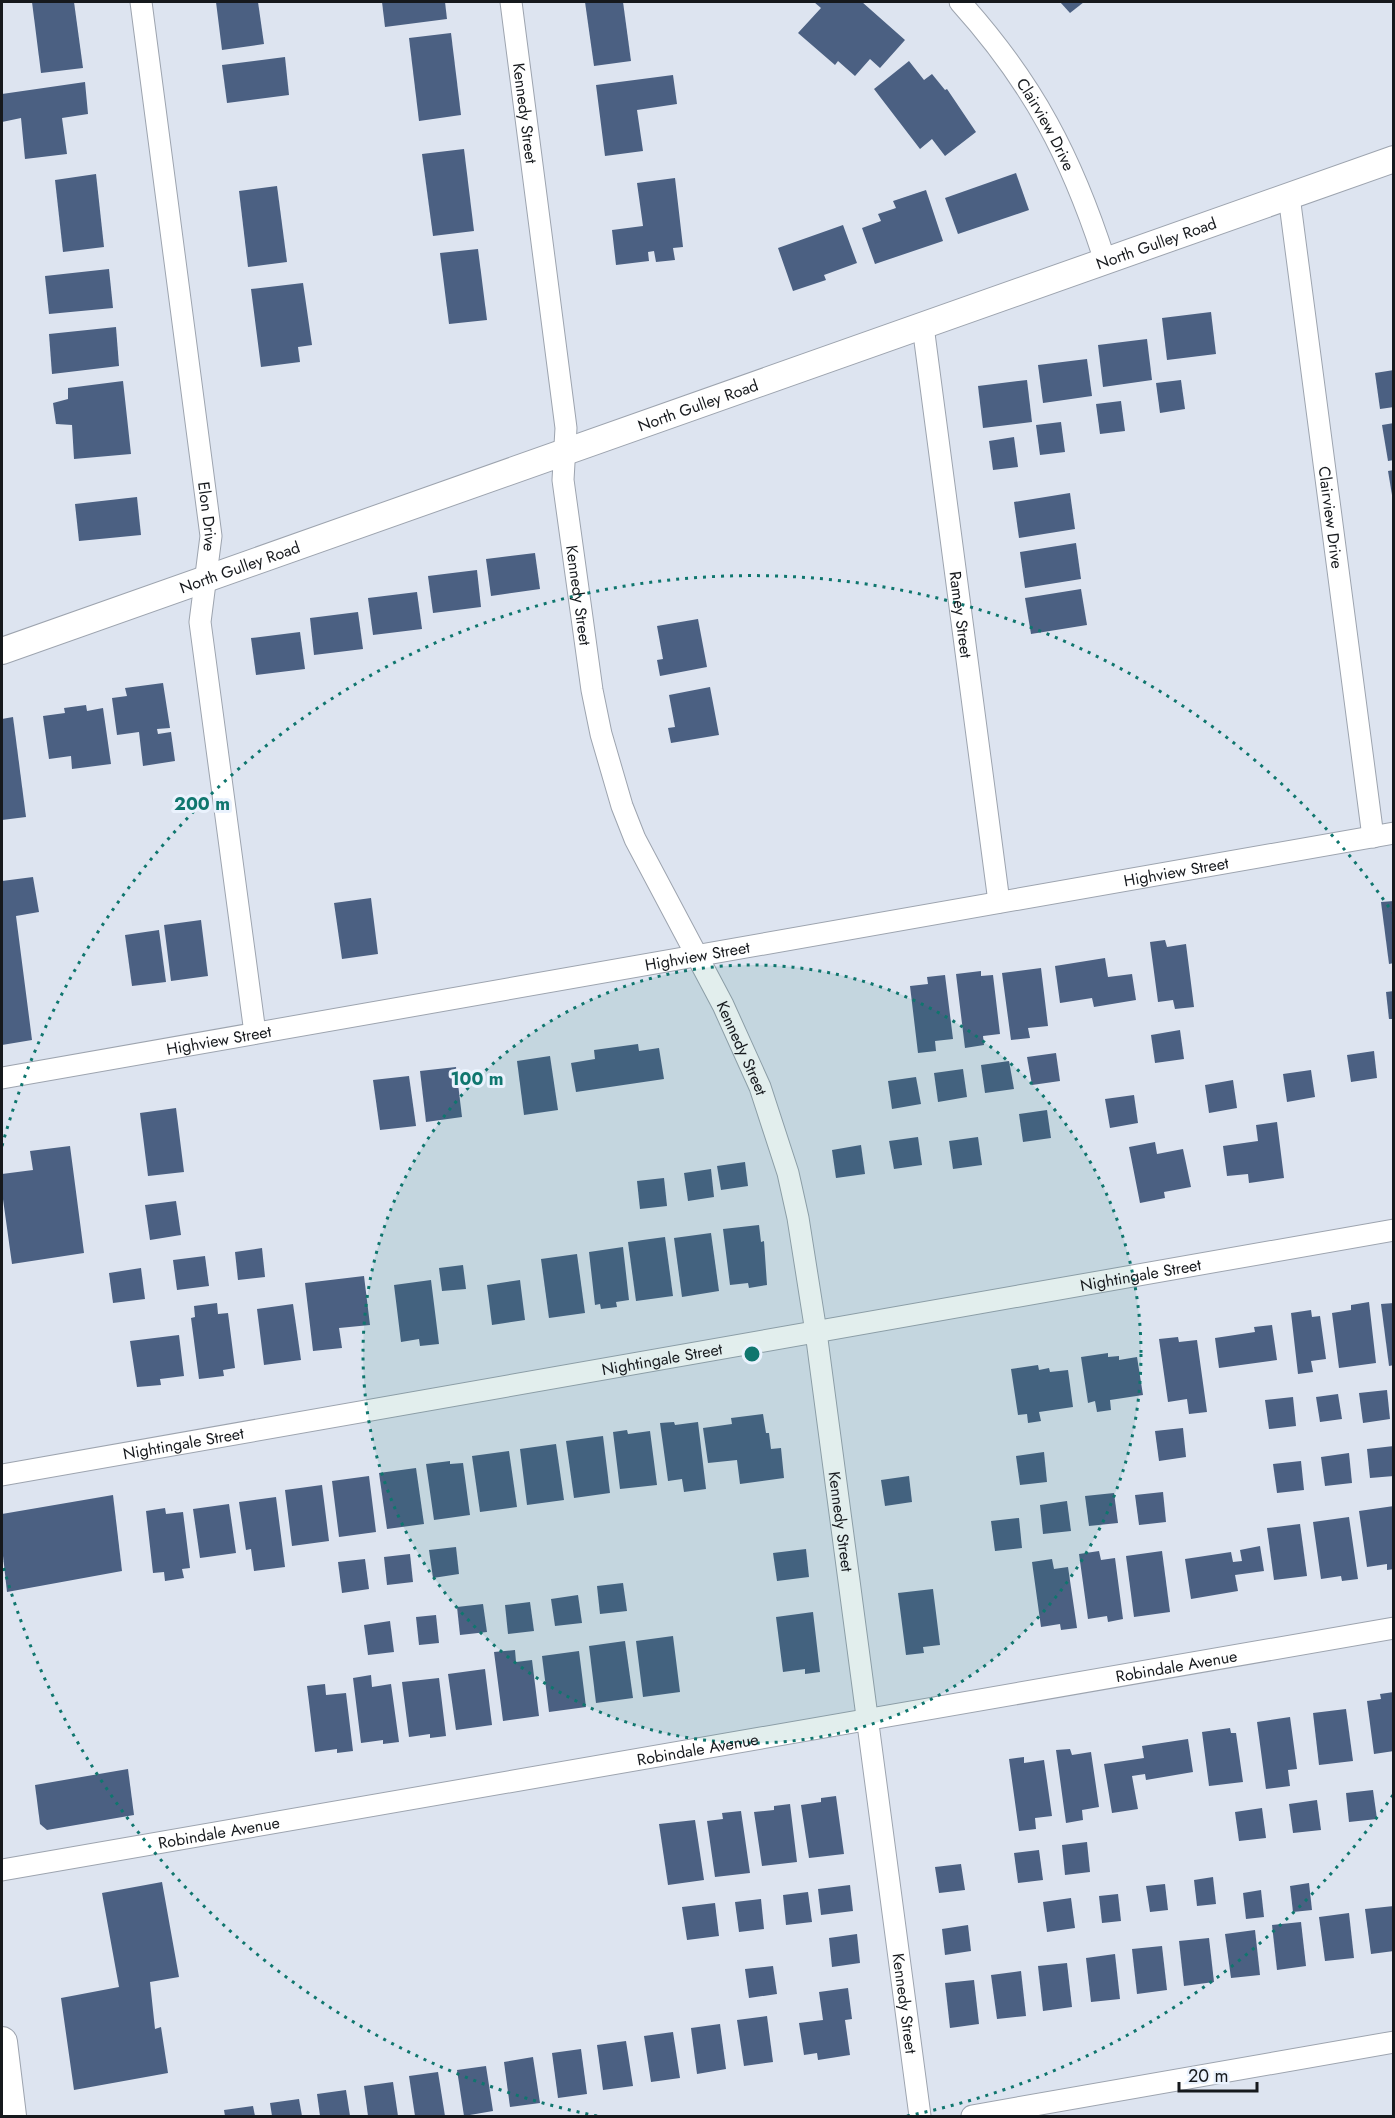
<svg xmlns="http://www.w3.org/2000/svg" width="1395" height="2118" font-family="Jost,sans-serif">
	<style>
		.building { fill: #4b6082 }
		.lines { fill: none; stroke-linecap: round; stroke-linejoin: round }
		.minor-casing { stroke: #9da4af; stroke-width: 23 }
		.tertiary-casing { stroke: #9da4af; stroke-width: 28 }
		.secondary-casing { stroke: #9da4af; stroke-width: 32 }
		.minor { stroke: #fff; stroke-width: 21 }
		.tertiary { stroke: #fff; stroke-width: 26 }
		.secondary { stroke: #fff; stroke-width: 30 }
		.ring { fill: none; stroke: #0f766e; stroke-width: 3; stroke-dasharray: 3 6 }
		.labels { text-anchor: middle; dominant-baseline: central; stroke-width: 6; stroke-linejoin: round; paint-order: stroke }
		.street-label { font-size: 16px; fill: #16191d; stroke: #eaf2fd }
		.centre { fill: #0f766e; stroke: #eaf2fd; stroke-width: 3 }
		.ring-label { font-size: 18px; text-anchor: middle; font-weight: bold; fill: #0f766e; stroke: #eaf2fd; stroke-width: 6; stroke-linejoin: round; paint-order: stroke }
	</style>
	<rect width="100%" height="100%" fill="#dde4f0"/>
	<!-- building -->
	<g class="building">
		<path d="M32,2H74L83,68L41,73Z"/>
		<path d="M216,2H258L264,44L222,50Z"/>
		<path d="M382,2H445L447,19L385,27Z"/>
		<path d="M585,2H623L631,61L594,66Z"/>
		<path d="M814,2H862L905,40L880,68L870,59L855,76L838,61L835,65L798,33L821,8Z"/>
		<path d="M1060,2H1084L1070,13Z"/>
		<path d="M451,33L461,115L419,121L409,38Z"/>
		<path d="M285,57L289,95L227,103L222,65Z"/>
		<path d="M909,61L924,80L932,74L945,90L947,89L976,132L945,156L932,139L920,149L874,89Z"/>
		<path d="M673,75L677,104L637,110L643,151L605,156L596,85Z"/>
		<path d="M85,82L88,114L62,118L67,154L25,159L21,118L2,122V94Z"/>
		<path d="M464,149L474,231L433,236L422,154Z"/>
		<path d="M1016,173L1029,210L958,234L945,198Z"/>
		<path d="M96,174L104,247L63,252L55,180Z"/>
		<path d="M675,178L683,247L673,248L675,260L656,262L654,251L648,252L649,261L616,265L612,230L643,226L637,183Z"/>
		<path d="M277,186L287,262L248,267L239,191Z"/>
		<path d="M926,190L943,241L875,264L862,228L881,221L878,214L896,208L893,201Z"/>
		<path d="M843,225L857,263L824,275L826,280L793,291L778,248Z"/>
		<path d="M478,249L487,320L449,324L440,253Z"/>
		<path d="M109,269L113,308L49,314L45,276Z"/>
		<path d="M303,283L312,345L298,347L300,362L261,367L251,289Z"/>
		<path d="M1211,312L1216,354L1167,360L1162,318Z"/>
		<path d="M116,327L119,366L52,374L49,334Z"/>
		<path d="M1147,339L1152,380L1103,387L1098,345Z"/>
		<path d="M1087,359L1092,396L1043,403L1038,365Z"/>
		<path d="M1394,370V407L1380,409L1375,373Z"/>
		<path d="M1027,380L1032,422L983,428L978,386Z"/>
		<path d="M1181,380L1185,409L1160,413L1156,383Z"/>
		<path d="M123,381L131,454L74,459L72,425L56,424L53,403L68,399V388Z"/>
		<path d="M1121,401L1125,431L1100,434L1096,404Z"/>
		<path d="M1061,422L1065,452L1040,455L1036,425Z"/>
		<path d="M1394,423V460L1388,461L1382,425Z"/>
		<path d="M1014,437L1018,467L993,470L989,441Z"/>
		<path d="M1394,470V495H1392L1388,471Z"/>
		<path d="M1070,493L1075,529L1019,538L1014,502Z"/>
		<path d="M137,497L141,535L79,541L75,504Z"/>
		<path d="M1076,543L1081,579L1025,588L1020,552Z"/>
		<path d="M535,553L540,589L491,596L486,559Z"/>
		<path d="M477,570L481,607L433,613L428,576Z"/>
		<path d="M1081,589L1087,625L1031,634L1025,598Z"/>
		<path d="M417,592L422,629L373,635L368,598Z"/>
		<path d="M358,612L363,649L314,655L310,618Z"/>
		<path d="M698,619L707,667L660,676L657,660L663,659L657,626Z"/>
		<path d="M300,632L305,669L256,675L251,638Z"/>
		<path d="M163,683L170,728L157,729L158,734L171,732L175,761L143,766L139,732L117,735L112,698L127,696L125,688Z"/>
		<path d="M710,687L719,735L671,743L668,728L675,727L669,695Z"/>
		<path d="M86,705L87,711L103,708L111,764L72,769L71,756L49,759L43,716L65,713L64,708Z"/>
		<path d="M13,717L26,817L2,820V719Z"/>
		<path d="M33,877L39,912L16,916L32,1040L2,1045V881Z"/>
		<path d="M371,898L378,954L342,959L334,903Z"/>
		<path d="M1394,901V963L1389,964L1381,902Z"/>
		<path d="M201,920L208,976L171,981L164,925Z"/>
		<path d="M159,930L166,982L132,986L125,935Z"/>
		<path d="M1165,940L1167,947L1186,944L1194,1007L1175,1009L1173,1000L1158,1002L1150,942Z"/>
		<path d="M1105,958L1108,977L1132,974L1136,1000L1094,1007L1092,998L1060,1003L1055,966Z"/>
		<path d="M1041,968L1048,1026L1028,1028L1030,1038L1011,1040L1002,973Z"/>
		<path d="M981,971V976L993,975L1000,1034L983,1036L984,1045L965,1048L956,974Z"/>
		<path d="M945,975L953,1039L935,1041L936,1051L918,1053L910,986L928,984L927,977Z"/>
		<path d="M1394,991V1019H1389L1386,992Z"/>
		<path d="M1180,1030L1184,1059L1155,1063L1151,1035Z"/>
		<path d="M638,1044L639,1051L659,1048L664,1079L576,1092L571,1063L595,1059L594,1050Z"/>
		<path d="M1374,1051L1377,1078L1351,1082L1347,1055Z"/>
		<path d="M1056,1053L1060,1081L1032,1085L1027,1057Z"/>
		<path d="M550,1056L558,1110L524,1115L517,1061Z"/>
		<path d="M1009,1061L1014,1089L985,1093L981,1065Z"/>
		<path d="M456,1067L462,1117L426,1122L420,1071Z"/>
		<path d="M963,1069L967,1097L938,1102L934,1073Z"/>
		<path d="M1311,1070L1315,1097L1287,1102L1283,1074Z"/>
		<path d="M409,1076L416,1126L380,1130L373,1080Z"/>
		<path d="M916,1077L921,1104L892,1109L888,1081Z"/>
		<path d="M1233,1080L1237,1108L1209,1113L1205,1085Z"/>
		<path d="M1134,1095L1138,1123L1110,1128L1105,1099Z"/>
		<path d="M176,1108L184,1172L148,1176L140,1113Z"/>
		<path d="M1047,1110L1051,1138L1023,1142L1019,1114Z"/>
		<path d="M1277,1122L1284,1178L1249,1183L1248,1174L1227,1176L1223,1146L1258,1141L1256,1125Z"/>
		<path d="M918,1137L922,1165L894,1169L889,1141Z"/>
		<path d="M978,1137L982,1165L953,1169L949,1141Z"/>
		<path d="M1155,1142L1157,1154L1183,1149L1191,1187L1164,1192L1165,1198L1140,1203L1129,1147Z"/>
		<path d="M861,1145L865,1174L836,1178L832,1150Z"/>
		<path d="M70,1146L84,1253L12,1264L2,1192V1174L33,1170L30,1151Z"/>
		<path d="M745,1162L748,1186L721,1190L717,1166Z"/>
		<path d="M711,1169L714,1197L688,1201L684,1173Z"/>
		<path d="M664,1178L667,1206L640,1209L637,1181Z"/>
		<path d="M176,1201L181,1235L150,1240L145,1205Z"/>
		<path d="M759,1225L761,1242L764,1241L767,1285L749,1288L748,1283L730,1285L723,1229Z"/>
		<path d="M711,1233L719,1291L682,1297L674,1238Z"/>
		<path d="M665,1237L673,1296L636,1301L628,1242Z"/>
		<path d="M623,1247L629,1300L616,1302L617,1307L601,1309L600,1304L595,1305L589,1252Z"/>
		<path d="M262,1248L265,1277L238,1280L235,1252Z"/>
		<path d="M577,1254L585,1313L549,1318L541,1259Z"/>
		<path d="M205,1256L209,1286L177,1290L173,1260Z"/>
		<path d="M463,1265L466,1289L442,1291L439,1268Z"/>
		<path d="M141,1268L145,1299L113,1303L109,1273Z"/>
		<path d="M364,1276L370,1325L339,1328L342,1348L313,1351L305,1283Z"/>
		<path d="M431,1280L439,1344L420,1346L419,1339L401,1342L394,1285Z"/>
		<path d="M520,1280L525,1320L492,1325L487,1285Z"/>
		<path d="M1369,1302L1376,1363L1339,1368L1332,1313L1351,1310V1305Z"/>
		<path d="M217,1303L218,1314L228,1313L235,1368L223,1370L224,1376L199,1379L191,1318L195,1317L194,1306Z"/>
		<path d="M1394,1303V1365L1389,1366L1381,1304Z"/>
		<path d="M293,1304L301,1360L264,1365L257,1309Z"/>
		<path d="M1311,1310L1312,1317L1320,1316L1326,1359L1311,1361L1313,1372L1298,1374L1291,1313Z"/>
		<path d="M1272,1325L1277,1360L1219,1368L1215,1338L1255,1332L1254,1327Z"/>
		<path d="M179,1335L184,1376L160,1379L161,1385L137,1387L130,1341Z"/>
		<path d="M1178,1337L1179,1342L1197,1340L1207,1412L1189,1414L1187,1399L1168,1402L1159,1339Z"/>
		<path d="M1108,1353V1357L1119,1356V1360L1137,1357L1143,1395L1110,1400L1111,1410L1097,1412L1095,1401L1088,1403L1081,1357Z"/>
		<path d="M1038,1365L1039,1370L1049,1368L1050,1372L1068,1370L1073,1407L1039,1412L1041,1421L1028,1423L1027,1414L1018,1415L1011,1369Z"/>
		<path d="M1387,1390L1390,1419L1363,1423L1359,1393Z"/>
		<path d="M1338,1394L1342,1419L1320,1422L1316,1397Z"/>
		<path d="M1293,1397L1296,1426L1269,1429L1265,1400Z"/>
		<path d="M763,1414L766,1433H769L771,1449L781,1448L784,1478L740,1484L737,1460L708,1463L703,1428L732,1424L731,1418Z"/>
		<path d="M674,1422L675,1425L698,1422L706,1489L684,1492L682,1479L668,1481L660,1423Z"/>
		<path d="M1183,1428L1186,1457L1159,1461L1155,1431Z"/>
		<path d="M627,1430L628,1434L650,1431L657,1485L620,1489L613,1432Z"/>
		<path d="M603,1436L610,1493L574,1498L566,1441Z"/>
		<path d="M556,1444L564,1500L527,1505L520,1449Z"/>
		<path d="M1394,1446V1476L1370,1478L1367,1449Z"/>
		<path d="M509,1451L517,1507L480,1512L472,1456Z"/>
		<path d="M1044,1452L1047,1482L1020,1485L1016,1456Z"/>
		<path d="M1349,1453L1352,1483L1325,1486L1321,1457Z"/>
		<path d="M450,1461V1464L463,1463L470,1515L434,1520L426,1464Z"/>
		<path d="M1301,1461L1304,1490L1277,1493L1273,1464Z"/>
		<path d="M416,1468L424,1524L387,1529L379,1473Z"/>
		<path d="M369,1476L376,1532L339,1537L332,1481Z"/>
		<path d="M909,1476L912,1502L885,1506L881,1480Z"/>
		<path d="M322,1485L329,1541L292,1546L285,1490Z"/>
		<path d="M1163,1492L1166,1522L1139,1525L1135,1495Z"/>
		<path d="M1114,1493L1118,1523L1089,1526L1085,1496Z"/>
		<path d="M113,1495L122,1571L7,1592L2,1547V1514Z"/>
		<path d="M276,1497L285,1567L254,1571L251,1549L246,1550L239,1502Z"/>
		<path d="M1067,1501L1071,1531L1043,1534L1040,1505Z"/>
		<path d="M229,1504L236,1553L200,1558L193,1509Z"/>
		<path d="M1394,1506V1569L1387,1570V1564L1367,1567L1359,1511Z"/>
		<path d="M165,1508L166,1514L183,1512L190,1568L182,1569L184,1578L165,1581L164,1572L153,1573L146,1511Z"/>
		<path d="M1349,1517L1358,1579L1342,1581L1341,1576L1321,1579L1313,1522Z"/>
		<path d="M1019,1518L1022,1548L995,1551L991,1521Z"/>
		<path d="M1300,1524L1307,1576L1274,1580L1267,1528Z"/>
		<path d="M1260,1546L1264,1571L1235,1575L1238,1591L1191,1599L1185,1559L1231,1552L1233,1562L1242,1561L1240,1550Z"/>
		<path d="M456,1547L459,1574L433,1578L429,1550Z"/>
		<path d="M806,1549L809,1577L777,1581L773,1553Z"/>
		<path d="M1099,1551L1101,1560L1115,1558L1123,1619L1108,1622L1107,1616L1088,1619L1079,1554Z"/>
		<path d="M1162,1551L1170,1612L1134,1617L1126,1556Z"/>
		<path d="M410,1554L413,1582L387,1585L384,1557Z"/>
		<path d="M365,1559L369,1589L342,1593L338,1562Z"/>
		<path d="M1052,1559L1054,1569L1068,1567L1077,1628L1061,1630L1060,1624L1041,1627L1032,1562Z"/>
		<path d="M623,1583L627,1611L600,1614L597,1586Z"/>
		<path d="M933,1589L940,1645L923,1647L924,1653L906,1655L898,1593Z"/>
		<path d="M578,1595L582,1623L555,1626L551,1599Z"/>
		<path d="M530,1602L534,1631L508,1634L505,1605Z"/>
		<path d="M483,1604L487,1632L460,1635L457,1607Z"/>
		<path d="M813,1612L820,1672L805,1674V1669L783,1672L776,1617Z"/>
		<path d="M436,1615L439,1643L419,1645L416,1617Z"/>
		<path d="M390,1621L394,1652L368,1655L364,1625Z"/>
		<path d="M673,1636L680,1692L643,1697L636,1641Z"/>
		<path d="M625,1641L633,1698L596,1703L589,1646Z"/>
		<path d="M515,1650L516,1662L532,1660L539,1716L503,1721L494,1652Z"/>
		<path d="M579,1651L586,1707L549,1712L542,1656Z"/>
		<path d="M485,1669L492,1725L456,1730L448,1674Z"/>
		<path d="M371,1675L372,1687L391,1684L399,1742L383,1744V1740L361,1743L353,1678Z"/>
		<path d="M439,1678L446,1736L430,1738V1734L409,1737L402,1682Z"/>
		<path d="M325,1684L326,1695L346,1693L353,1751L337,1753V1749L315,1752L307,1686Z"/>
		<path d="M1394,1692V1751L1374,1754L1367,1701L1381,1699L1380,1694Z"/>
		<path d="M1346,1709L1353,1761L1319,1765L1313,1713Z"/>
		<path d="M1290,1717L1297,1769L1288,1770L1290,1786L1266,1789L1257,1722Z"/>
		<path d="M1230,1728L1231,1733H1236L1243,1782L1209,1786L1202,1732Z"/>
		<path d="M1188,1739L1193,1772L1146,1780L1145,1774L1132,1776L1138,1809L1112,1813L1104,1764L1144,1758L1142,1746Z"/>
		<path d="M1070,1749L1072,1755L1091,1752L1099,1807L1082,1810L1083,1820L1066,1823L1056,1750Z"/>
		<path d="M1024,1757V1763L1044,1760L1052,1816L1035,1818L1036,1829L1019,1831L1009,1759Z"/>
		<path d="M128,1769L134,1815L47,1830L40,1824L35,1785Z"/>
		<path d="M1373,1790L1377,1819L1349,1822L1346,1793Z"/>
		<path d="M836,1796L844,1854L809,1858L801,1805L821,1802V1798Z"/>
		<path d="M1317,1800L1321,1830L1293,1833L1289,1804Z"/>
		<path d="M790,1804L797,1862L762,1866L754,1812L774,1810V1806Z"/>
		<path d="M1262,1808L1266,1838L1239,1841L1235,1812Z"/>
		<path d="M741,1811L750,1873L715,1877L707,1821L723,1819L722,1813Z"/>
		<path d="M695,1820L704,1880L668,1885L659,1824Z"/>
		<path d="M1087,1842L1090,1872L1065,1875L1062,1845Z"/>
		<path d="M1039,1850L1043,1880L1018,1883L1014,1853Z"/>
		<path d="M961,1864L965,1890L939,1893L935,1867Z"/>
		<path d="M1213,1877L1216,1904L1197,1906L1194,1880Z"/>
		<path d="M162,1882L179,1977L150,1982L155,2029L161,2027L168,2073L74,2090L61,1998L119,1987L102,1893Z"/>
		<path d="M1309,1883L1312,1910L1293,1912L1290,1886Z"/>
		<path d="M1165,1884L1168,1910L1150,1912L1146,1886Z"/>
		<path d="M850,1885L853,1911L821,1915L818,1889Z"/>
		<path d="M1261,1890L1264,1917L1246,1919L1243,1893Z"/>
		<path d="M808,1892L812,1922L786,1925L783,1895Z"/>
		<path d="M1118,1894L1121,1921L1102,1923L1099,1896Z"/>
		<path d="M1071,1898L1075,1928L1047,1932L1043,1902Z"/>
		<path d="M761,1899L764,1929L739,1932L735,1902Z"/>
		<path d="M715,1903L719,1936L687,1940L682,1907Z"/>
		<path d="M1394,1906V1951L1371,1954L1365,1909Z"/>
		<path d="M1349,1913L1354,1958L1325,1961L1319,1917Z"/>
		<path d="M1301,1922L1306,1966L1277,1970L1272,1925Z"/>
		<path d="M968,1925L971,1951L945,1955L942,1929Z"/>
		<path d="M1255,1930L1260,1975L1231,1978L1225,1934Z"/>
		<path d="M857,1934L860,1963L832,1967L829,1938Z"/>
		<path d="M1209,1938L1214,1982L1184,1986L1179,1941Z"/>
		<path d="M1162,1946L1167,1990L1137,1994L1132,1949Z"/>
		<path d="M1115,1954L1120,1999L1091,2002L1086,1958Z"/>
		<path d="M1067,1963L1072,2007L1043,2011L1038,1966Z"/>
		<path d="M773,1966L777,1994L749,1998L745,1969Z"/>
		<path d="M1021,1971L1026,2016L997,2019L991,1975Z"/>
		<path d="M974,1980L979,2024L950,2028L945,1983Z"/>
		<path d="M848,1988L852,2019L845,2020L850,2055L818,2060L817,2053L804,2055L799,2023L823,2020L819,1992Z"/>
		<path d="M767,2016L773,2062L744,2066L737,2020Z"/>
		<path d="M720,2024L726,2069L697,2074L691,2028Z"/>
		<path d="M673,2032L680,2078L651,2082L644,2036Z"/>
		<path d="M626,2041L633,2086L603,2090L597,2045Z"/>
		<path d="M581,2049L587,2094L558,2098L552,2053Z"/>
		<path d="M533,2057L540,2103L510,2107L504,2062Z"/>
		<path d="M486,2066L493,2111L464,2116L457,2070Z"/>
		<path d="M438,2072L445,2116H415L409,2076Z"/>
		<path d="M393,2082L398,2116H368L364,2086Z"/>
		<path d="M346,2090L350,2116H320L317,2094Z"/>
		<path d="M299,2099L302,2116H272L270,2103Z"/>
		<path d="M253,2106L255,2116H225L224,2110Z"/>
	</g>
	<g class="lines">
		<defs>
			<g id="minor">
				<path id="s1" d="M141,2L211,536L200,622L255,1033"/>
				<path id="s2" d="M511,2L566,428L563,480L592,690L601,734L622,806L635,839L723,1005L760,1087L788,1173L798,1218L816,1332L920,2116"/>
				<path id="s3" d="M960,2C1033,83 1072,158 1105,261"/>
				<path id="s4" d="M1289,196L1373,837"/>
				<path id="s5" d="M923,326L999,902"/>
				<path id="s6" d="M2,1078L1394,833"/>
				<path id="s7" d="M2,1475L1394,1230"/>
				<path id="s8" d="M2,1870L1394,1628"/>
				<path d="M972,2116L1394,2042"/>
			</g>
			<g id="tertiary">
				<path id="s9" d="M2,651L1394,159"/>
			</g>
			<path id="secondary" d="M2,2042L11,2116"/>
		</defs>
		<!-- minor casing -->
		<use href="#minor" class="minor-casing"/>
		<!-- tertiary casing -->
		<use href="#tertiary" class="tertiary-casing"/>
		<!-- secondary casing -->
		<use href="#secondary" class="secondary-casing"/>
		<!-- minor -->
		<use href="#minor" class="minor"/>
		<!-- tertiary -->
		<use href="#tertiary" class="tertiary"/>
		<!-- secondary -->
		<use href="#secondary" class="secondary"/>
	</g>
	<!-- distance rings -->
	<circle cx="752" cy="1354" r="389" fill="#0f766e" fill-opacity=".12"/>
	<g class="ring">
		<circle cx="752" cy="1354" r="389"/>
		<path d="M1393 1795A778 778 0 0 1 907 2116M597 2116A778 778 0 0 1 2 1562M2 1146A778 778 0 0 1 1393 913"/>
	</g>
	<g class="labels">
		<!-- street labels -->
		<g class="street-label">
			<text stroke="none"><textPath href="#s2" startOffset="112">Kennedy Street</textPath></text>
			<text stroke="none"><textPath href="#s3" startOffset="150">Clairview Drive</textPath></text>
			<text stroke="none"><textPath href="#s9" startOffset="1224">North Gulley Road</textPath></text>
			<text stroke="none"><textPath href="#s9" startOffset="738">North Gulley Road</textPath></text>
			<text stroke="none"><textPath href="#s1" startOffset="519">Elon Drive</textPath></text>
			<text stroke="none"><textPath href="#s4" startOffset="324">Clairview Drive</textPath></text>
			<text stroke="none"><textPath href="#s9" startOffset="252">North Gulley Road</textPath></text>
			<text stroke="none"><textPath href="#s2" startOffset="598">Kennedy Street</textPath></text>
			<text stroke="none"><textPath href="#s5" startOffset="291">Ramey Street</textPath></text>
			<text stroke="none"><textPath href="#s6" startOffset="1192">Highview Street</textPath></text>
			<text stroke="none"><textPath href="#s6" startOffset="706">Highview Street</textPath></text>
			<text stroke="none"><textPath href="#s6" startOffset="220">Highview Street</textPath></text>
			<text stroke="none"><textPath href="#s2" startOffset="1084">Kennedy Street</textPath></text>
			<text stroke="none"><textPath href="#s7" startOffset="1156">Nightingale Street</textPath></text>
			<text stroke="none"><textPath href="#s7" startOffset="670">Nightingale Street</textPath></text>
			<text stroke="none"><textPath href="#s7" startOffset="184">Nightingale Street</textPath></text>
			<text stroke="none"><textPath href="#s2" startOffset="1570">Kennedy Street</textPath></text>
			<text stroke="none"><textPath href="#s8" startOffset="1192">Robindale Avenue</textPath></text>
			<text stroke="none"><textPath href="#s8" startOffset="706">Robindale Avenue</textPath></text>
			<text stroke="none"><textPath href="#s8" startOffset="220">Robindale Avenue</textPath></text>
			<text stroke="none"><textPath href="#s2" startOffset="2056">Kennedy Street</textPath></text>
		</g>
	</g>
	<circle cx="752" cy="1354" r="9" class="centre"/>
	<g class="ring-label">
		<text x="202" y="810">200 m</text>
		<text x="477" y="1085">100 m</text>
	</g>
	<!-- border -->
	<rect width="1395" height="2118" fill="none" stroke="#16191d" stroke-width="6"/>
	<!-- scale -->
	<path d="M1179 2082v9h78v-9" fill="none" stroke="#16191d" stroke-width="3"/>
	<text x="1188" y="2082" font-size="18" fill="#16191d" stroke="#eaf2fd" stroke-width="4.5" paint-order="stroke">20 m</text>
</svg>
